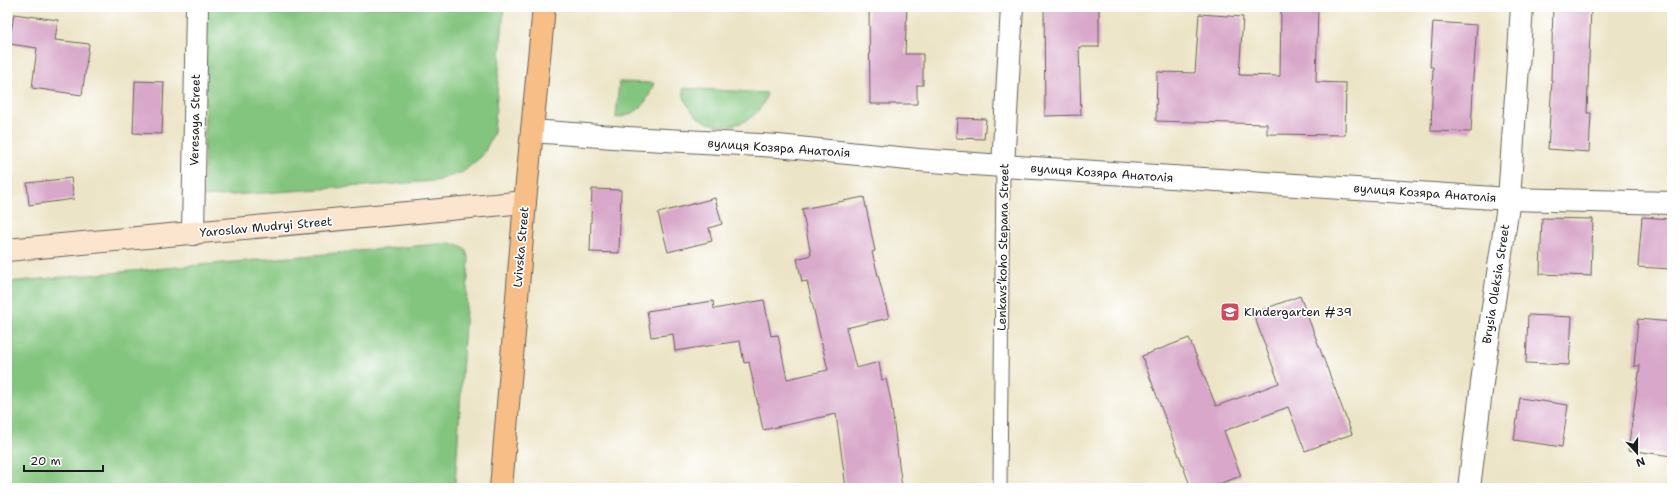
<svg xmlns="http://www.w3.org/2000/svg" width="1679" height="495" font-family="'Shantell Sans',sans-serif">
	<style>
		.green { fill: #83c57e; stroke: #50704d }
		.building { fill: #d8a7c9 }
		.lines { fill: none; stroke-linecap: round; stroke-linejoin: round }
		.lane-casing { stroke: #656258; stroke-width: 15 }
		.street-casing { stroke: #656258; stroke-width: 24 }
		.secondary-casing { stroke: #656258; stroke-width: 24 }
		.primary-casing { stroke: #656258; stroke-width: 24 }
		.lane { stroke: #fff; stroke-width: 13 }
		.street { stroke: #fff; stroke-width: 22 }
		.secondary { stroke: #fce5cf; stroke-width: 22 }
		.primary { stroke: #f7be87; stroke-width: 22 }
		.labels { text-anchor: middle; dominant-baseline: central; stroke-width: 3.5; stroke-linejoin: round; paint-order: stroke }
		.street-label { font-size: 12px; fill: #1c1c1c; stroke: #fff }
		.poi-label { font-size: 12px; fill: #1c1c1c; stroke: #fff; text-anchor: start }
	</style>
	<rect width="100%" height="100%" fill="#fff"/>
	<filter id="ink" filterUnits="userSpaceOnUse"><feTurbulence type="fractalNoise" baseFrequency=".025" numOctaves="2"/><feDisplacementMap in="SourceGraphic" scale="8" xChannelSelector="R" yChannelSelector="G"/><feConvolveMatrix kernelMatrix="1 2 1 2 8 2 1 2 1" color-interpolation-filters="sRGB"/></filter>
	<filter id="wash" filterUnits="userSpaceOnUse"><feTurbulence type="fractalNoise" baseFrequency=".012" numOctaves="4" result="noise"/><feDisplacementMap in="SourceGraphic" scale="16" xChannelSelector="R" yChannelSelector="G"/><feGaussianBlur stdDeviation="0.9" result="paint"/><feColorMatrix in="noise" values="0 0 0 0 0 0 0 0 0 0 0 0 0 0 0 0 0 1.4 0 .05"/><feComposite in="paint" operator="in"/></filter>
	<g filter="url(#wash)">
		<rect width="100%" height="100%" fill="#ece4c6"/>
		<!-- green -->
		<g class="green">
			<path d="M206,7H504L494,132L483,155L463,172L436,181L204,197Z"/>
			<path d="M619,82L654,83C646,105 639,114 616,118Z"/>
			<path d="M683,88L767,93C756,139 686,136 683,88Z"/>
			<path d="M450,243L465,248L469,259L455,488H7V282Z"/>
		</g>
		<g id="blocks">
			<!-- building -->
			<g class="building">
				<path d="M869,7H907L905,54H923V85H917V104H870Z"/>
				<path d="M1044,7H1099V47H1079L1081,115L1045,116Z"/>
				<path d="M1281,7L1318,8L1316,82L1346,83L1345,135L1267,134V124L1156,121L1157,72L1195,73L1199,14L1243,17L1239,75L1280,76Z"/>
				<path d="M1553,7H1591L1587,113H1591L1589,152L1548,149L1552,80H1551Z"/>
				<path d="M14,14L58,20L55,40L89,44L82,95L32,88L37,48L9,44Z"/>
				<path d="M1433,22L1477,25L1472,91H1473L1471,132L1431,131L1433,67H1430Z"/>
				<path d="M135,81L164,82L162,134L133,133Z"/>
				<path d="M957,118L986,119L984,139L956,138Z"/>
				<path d="M71,178L74,199L29,205L27,183Z"/>
				<path d="M592,189L621,190L619,253L590,252Z"/>
				<path d="M864,197L875,251L872,252L889,318L846,328L856,368L879,362L882,380L886,379L891,401L902,488H846L836,414L763,430L749,362L744,363L740,341L675,351L673,334L651,337L647,311L713,301L714,309L764,300L771,336L778,335L787,379L828,370L807,281L802,282L797,259L811,255L802,209Z"/>
				<path d="M715,198L722,224L709,228L712,241L668,252L658,213Z"/>
				<path d="M1642,217L1672,219V269L1638,267Z"/>
				<path d="M1542,218L1593,219L1591,276L1540,274Z"/>
				<path d="M1300,296L1352,434L1305,451L1288,407L1224,431L1241,476L1208,488H1191L1142,356L1189,338L1216,406L1247,395L1279,383L1253,313Z"/>
				<path d="M1528,315L1572,317L1569,365L1526,363Z"/>
				<path d="M1638,319L1672,322V456L1628,450L1640,366H1634Z"/>
				<path d="M1520,398L1568,405L1562,447L1514,440Z"/>
			</g>
		</g>
	</g>
	<g filter="url(#ink)">
		<use href="#blocks" fill-opacity="0" stroke="#656258" stroke-width="1"/>
		<g class="lines">
			<defs>
				<path id="lane" d="M1000,488L1003,166"/>
				<g id="street">
					<path d="M532,131L627,138L778,146L918,160L1003,166L1509,199L1672,203"/>
					<path d="M1003,166L1012,7"/>
					<path d="M193,234L197,7"/>
					<path d="M1469,488L1483,375L1509,199L1522,7"/>
				</g>
				<path id="secondary" d="M7,250L525,202"/>
				<path id="primary" d="M501,488L525,202L544,7"/>
			</defs>
			<!-- lane casing -->
			<use href="#lane" class="lane-casing"/>
			<!-- street casing -->
			<use href="#street" class="street-casing"/>
			<!-- secondary casing -->
			<use href="#secondary" class="secondary-casing"/>
			<!-- primary casing -->
			<use href="#primary" class="primary-casing"/>
			<!-- lane -->
			<use href="#lane" class="lane"/>
			<!-- street -->
			<use href="#street" class="street"/>
			<!-- secondary -->
			<use href="#secondary" class="secondary"/>
			<!-- primary -->
			<use href="#primary" class="primary"/>
		</g>
	</g>
	<!-- icons -->
	<defs>
		<symbol id="school-square" viewBox="-11 -11 22 22"><rect x="-9" y="-9" width="18" height="18" rx="4" fill="#d1495b" stroke="#fff"/><path d="M0-5L7-2L0 1L-7-2ZM-4 1L0 2.5L4 1V4Q0 6-4 4Z" fill="#fff"/></symbol>
	</defs>
	<g fill-rule="evenodd">
		<use href="#school-square" x="1219" y="301" width="22" height="22"/>
	</g>
	<g class="labels">
		<!-- street labels -->
		<g class="street-label">
			<text transform="translate(195 120) rotate(-89)">Veresaya Street</text>
			<text transform="translate(779 148) rotate(4)">вулиця Козяра Анатолія</text>
			<text transform="translate(1102 173) rotate(4)">вулиця Козяра Анатолія</text>
			<text transform="translate(1425 193) rotate(4)">вулиця Козяра Анатолія</text>
			<text transform="translate(266 227) rotate(-5)">Yaroslav Mudryi Street</text>
			<text transform="translate(521 247) rotate(-85)">Lvivska Street</text>
			<text transform="translate(1003 247) rotate(-89)">Lenkavsʹkoho Stepana Street</text>
			<text transform="translate(1496 284) rotate(-81)">Brysia Oleksia Street</text>
		</g>
		<!-- poi labels -->
		<g class="poi-label">
			<text x="1244" y="312">Kindergarten #39</text>
		</g>
	</g>
	<!-- margin -->
	<rect width="1679" height="495" fill="none" stroke="#fff" stroke-width="24"/>
	<!-- north arrow -->
	<g transform="translate(1637 453) rotate(159)" stroke="#ffffff" stroke-width="3" paint-order="stroke">
	<path d="M0-3L7 15L0 10L-7 15Z" fill="#1c1c1c"/>
	<text y="-6" font-size="11" font-weight="bold" text-anchor="middle" fill="#1c1c1c">N</text>
	</g>
	<!-- scale -->
	<path d="M24 465v6h79v-6" fill="none" stroke="#1c1c1c" stroke-width="2"/>
	<text x="30" y="465" font-size="12" fill="#1c1c1c" stroke="#ffffff" stroke-width="3" paint-order="stroke">20 m</text>
</svg>
